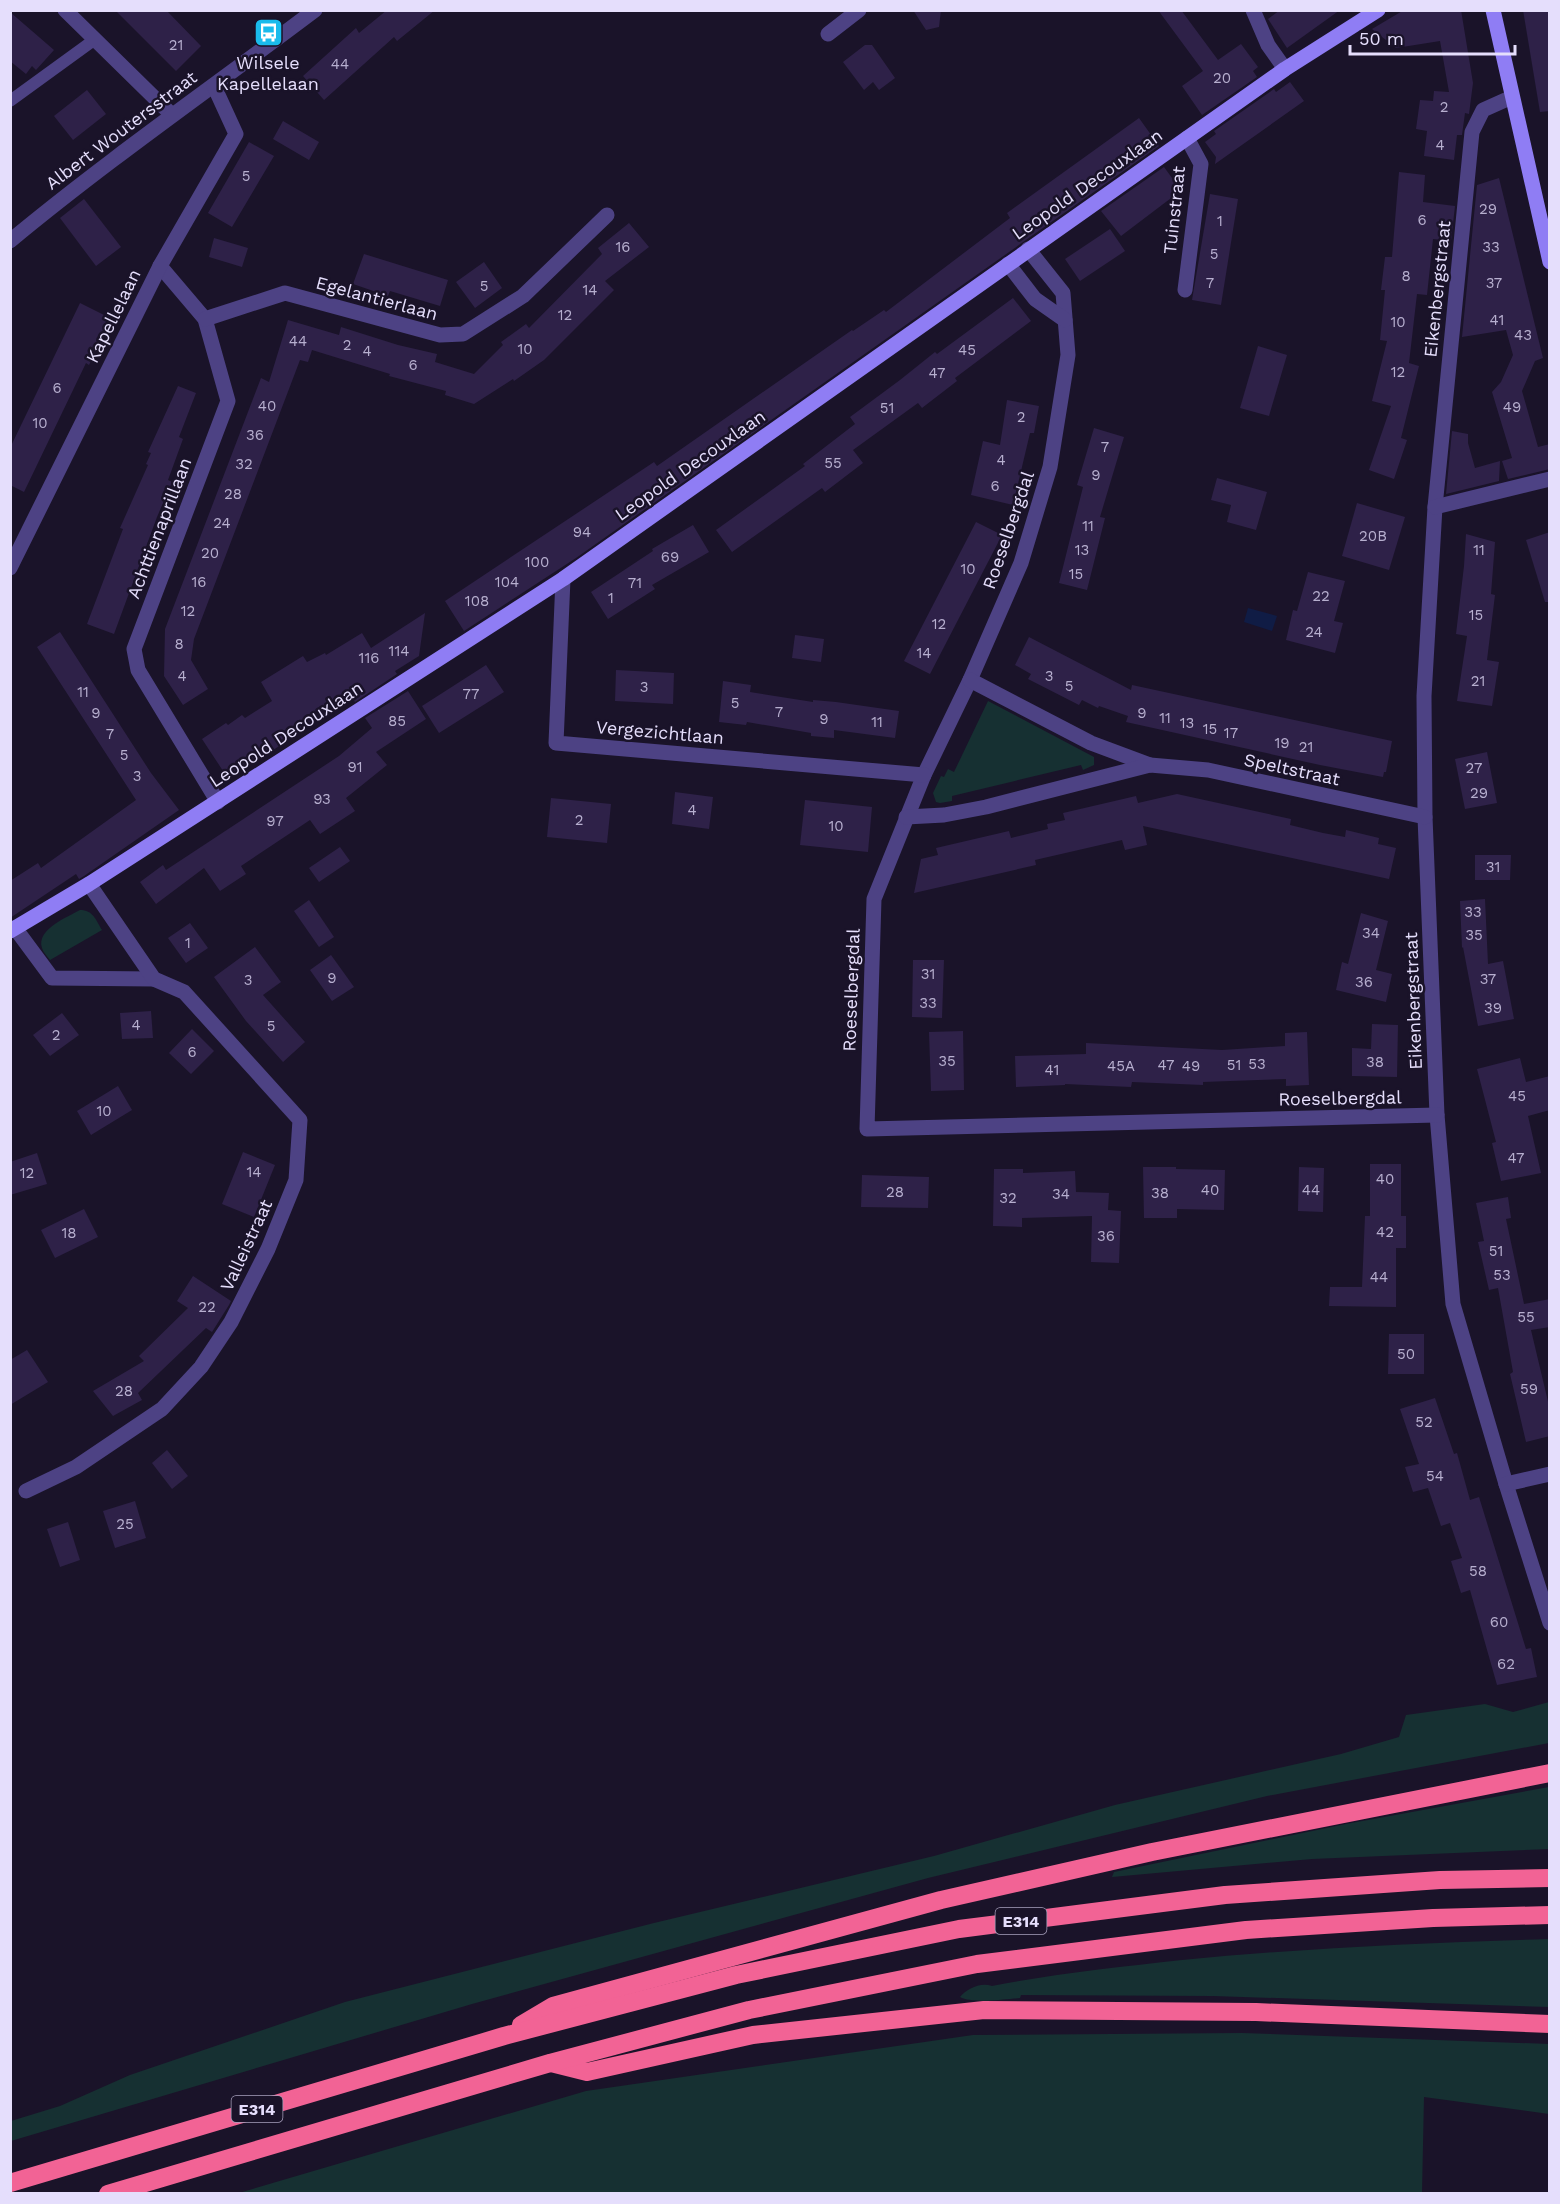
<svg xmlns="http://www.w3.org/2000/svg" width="1560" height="2204" font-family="'Work Sans',sans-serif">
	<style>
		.green { fill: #163032 }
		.water { fill: #101c45 }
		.building { fill: #2e2148 }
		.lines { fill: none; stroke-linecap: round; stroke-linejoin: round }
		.lane { stroke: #4d4284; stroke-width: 12 }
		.street { stroke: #4d4284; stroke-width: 15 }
		.secondary { stroke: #8f7df4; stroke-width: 15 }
		.highway { stroke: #f26395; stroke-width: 18 }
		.labels { text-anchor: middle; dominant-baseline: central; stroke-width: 5; stroke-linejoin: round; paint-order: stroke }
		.number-label { font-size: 15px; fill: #b7afcf }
		.shield { fill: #1a1329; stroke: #a8a1bd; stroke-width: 1.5 }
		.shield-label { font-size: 16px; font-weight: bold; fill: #e5defc }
		.poi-label { font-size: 18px; fill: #e5defc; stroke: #1a1329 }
		.street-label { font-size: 18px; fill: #e5defc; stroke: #1a1329 }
	</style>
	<rect width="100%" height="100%" fill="#1a1329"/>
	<!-- green -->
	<g class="green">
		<path d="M988,701L1094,757V765L1083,770L1081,765L952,796V801L940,803L936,802L933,793L941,776L944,777L948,769L954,772Z"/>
		<path d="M80,910C93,910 96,920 102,930L50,960C47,956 43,952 42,948C36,929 68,917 80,910Z"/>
		<path d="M1549,1702V1743L1267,1796L928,1878L472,2004L11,2141V2121L60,2106L130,2075L345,2002L654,1923L934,1856L1115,1805L1341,1754L1399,1737L1406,1715L1485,1704L1513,1712Z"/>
		<path d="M1549,1787V1849L1312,1859L1112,1877L1114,1872L1346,1824Z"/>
		<path d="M1549,1939V2007L1213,1996L1021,1995L1020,1998C1004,1999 973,2004 960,1997C967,1989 980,1982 992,1986C1054,1974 1118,1967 1182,1960C1304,1948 1426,1943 1549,1939Z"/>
		<path d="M1242,2033L1549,2044V2114L1424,2097L1422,2193H239L586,2091L973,2035Z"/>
	</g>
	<!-- water -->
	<path class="water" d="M1248,608L1277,616L1272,631L1244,622Z"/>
	<!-- building -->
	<g class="building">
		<path d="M115,10H166L201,46L176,71Z"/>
		<path d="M387,10H435L397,41L394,37L324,100L303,76L356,28L359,33Z"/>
		<path d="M913,10H941L939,27L926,30Z"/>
		<path d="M1158,10H1181L1218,60L1241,44L1258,67L1253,71L1257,77L1202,115L1182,86L1203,71Z"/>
		<path d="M1280,10H1340L1287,48L1268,19Z"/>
		<path d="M1404,10H1461L1473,83L1469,114L1465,113L1462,135H1457L1454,160L1424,156L1427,131L1416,129L1420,100L1433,101L1434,91L1449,92L1440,41L1396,48L1372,29Z"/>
		<path d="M1523,10H1550V111L1540,112Z"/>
		<path d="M10,12L54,50L36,70L32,66L26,74L10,61Z"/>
		<path d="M865,45H872L895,78L879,90L873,82L864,90L843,62Z"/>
		<path d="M1290,82L1304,101L1215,164L1216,157L1205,142L1216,134L1214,131L1274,89L1276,92Z"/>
		<path d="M87,90L106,114L73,140L54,116Z"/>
		<path d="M1139,118L1159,146L1152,151L576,558L464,631L445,601L654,462L657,466L852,330L853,331L884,310L886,312L1010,218L1007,213Z"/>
		<path d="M283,121L319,142L309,160L273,139Z"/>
		<path d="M249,142L274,156L232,227L208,213Z"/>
		<path d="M1164,167L1180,189H1183L1121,236L1101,211Z"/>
		<path d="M1399,172L1425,175L1423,202L1455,206L1451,241L1433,239L1427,295L1417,294L1409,363L1419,366L1401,438L1407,440L1394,479L1369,470L1391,406L1372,401L1387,341L1380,340L1385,290H1381L1385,257H1392Z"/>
		<path d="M1499,178L1543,358L1535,361L1522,391L1538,447L1550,444V469L1508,479L1502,461L1512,458L1492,392L1501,382L1513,355L1506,330L1462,337L1477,185Z"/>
		<path d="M1210,194L1238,199L1221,305L1192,300Z"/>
		<path d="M84,199L121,247L96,266L60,218Z"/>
		<path d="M629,223L649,247L605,281L614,290L544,360L514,381L513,379L474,404L445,395L446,391L389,376L390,374L312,350L308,362L300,360L194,639L191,660L208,689L183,705L164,676L165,629L261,378L269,382L288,320L339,335L341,327L398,345L437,354L435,362L474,374L503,345L501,342L526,324L529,328L602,254L598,248Z"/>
		<path d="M1110,229L1125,251L1080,281L1065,259Z"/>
		<path d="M214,238L248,248L242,267L209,257Z"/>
		<path d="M364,254L448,280L440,306L390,291L388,296L353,284Z"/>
		<path d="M484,262L502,288L475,308L456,282Z"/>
		<path d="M1013,298L1031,321L955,378L957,381L922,408L918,403L853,450L863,463L825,492L822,488L732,552L716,530L805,466L803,464L855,424L850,417L900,380L935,352L937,354Z"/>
		<path d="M80,303L112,319L89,365L86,363L24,492L10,485V448Z"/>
		<path d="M1258,346L1287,355L1269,416L1240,408Z"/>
		<path d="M178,386L196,393L179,437L183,439L168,480L172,482L157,517L114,634L87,624L123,529L120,528L148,465L146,464L151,453L148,452Z"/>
		<path d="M1007,400L1039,406L1034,433H1030L1013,505L971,495L983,441L1000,445Z"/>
		<path d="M1094,428L1124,437L1100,517L1105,518L1087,590L1059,583L1083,487L1077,485Z"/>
		<path d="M1452,431L1468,434V443L1475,468L1500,461L1499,481L1446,494Z"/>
		<path d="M1217,478L1267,492L1256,530L1227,522L1231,505L1211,500Z"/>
		<path d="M1357,503L1405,517L1389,570L1342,556Z"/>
		<path d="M976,522L1002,535L930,674L904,661Z"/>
		<path d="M693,525L709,552L652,585L655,589L608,619L591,592L653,551L652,549Z"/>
		<path d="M1550,532V602H1545L1526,540Z"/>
		<path d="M1466,534L1495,542L1491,594L1495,595L1487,660L1499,662L1492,706L1457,701L1467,636L1456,634L1464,566Z"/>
		<path d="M1308,572L1345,581L1334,621L1343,623L1335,653L1286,640L1293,610L1297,611Z"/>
		<path d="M425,613L419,656L395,671L397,674L355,702L353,699L337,708L258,760L227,777L202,739L226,723L228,725L242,715L245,718L272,701L261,682L303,656L307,662L325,653L326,655L362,633L371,648Z"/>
		<path d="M60,632L151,773L179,810L84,876L79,879L76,874L10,918V881L38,863L41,868L136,800L37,647Z"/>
		<path d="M795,635L824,639L821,662L792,658Z"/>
		<path d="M1029,637L1131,690L1132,685L1392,741L1386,772H1384L1383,777L1320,765L1126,722L1128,716L1099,706L1098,708L1082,700L1079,705L1028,679L1031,674L1015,665Z"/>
		<path d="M486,665L504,692L439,733L422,706Z"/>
		<path d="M616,670L674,673L673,704L615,701Z"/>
		<path d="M723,681L751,685L750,692L813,702V700L836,702L899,711L895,738L834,730V738L811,736V733L747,722L746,725L719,722Z"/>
		<path d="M408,691L426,719L376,752L387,765L346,798L355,811L320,834L310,820L241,866L246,874L220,891L204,868L156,904L140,882L163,865L166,870L339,756L372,728L365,718Z"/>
		<path d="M1487,752L1497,803L1465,809L1455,759Z"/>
		<path d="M675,792L713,797L709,829L672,824Z"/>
		<path d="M1177,794L1291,819L1290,825L1323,833L1345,837L1346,830L1379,838L1378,844L1396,848L1389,879L1143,826L1147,845L1125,850L1122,840L1035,860L1036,865L914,893L921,859L938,855L936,848L1009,831L1011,838L1048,829L1047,824L1065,820L1063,813L1136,796L1138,803Z"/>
		<path d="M551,798L611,804L607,843L547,837Z"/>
		<path d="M805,800L872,807L868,852L800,845Z"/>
		<path d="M340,847L350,861L319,882L309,868Z"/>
		<path d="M1475,855H1511L1510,880H1475Z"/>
		<path d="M1485,899L1488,964L1503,961L1514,1019L1478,1026L1463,947L1462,948L1460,901Z"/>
		<path d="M309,900L334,937L319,947L294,911Z"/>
		<path d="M1361,913L1388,921L1376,970L1392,974L1386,1002L1336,990L1342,962L1348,964Z"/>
		<path d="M190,923L208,948L186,963L168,938Z"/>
		<path d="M255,947L281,982L263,995L305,1042L283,1062L246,1021L214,977Z"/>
		<path d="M331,955L354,987L332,1001L310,970Z"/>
		<path d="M913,960H944L942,1018L912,1017Z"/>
		<path d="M151,1011L153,1038L122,1039L120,1013Z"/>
		<path d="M62,1013L79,1035L50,1056L33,1035Z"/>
		<path d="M1372,1024L1398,1025L1397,1077L1352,1076V1048L1371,1049Z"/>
		<path d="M192,1029L214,1051L191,1074L169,1053Z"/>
		<path d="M963,1031L964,1090L931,1091L929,1032Z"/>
		<path d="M1307,1032L1309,1085L1286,1086V1079L1203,1082V1085L1132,1082L1131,1087L1065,1084V1085L1016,1087L1015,1056L1086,1054V1043L1222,1050L1285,1046V1033Z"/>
		<path d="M1520,1058L1526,1082L1550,1076V1110L1528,1116L1541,1173L1501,1181L1492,1143L1496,1142L1477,1069Z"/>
		<path d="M118,1086L132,1110L91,1135L77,1111Z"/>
		<path d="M243,1152L275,1165L254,1217L222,1204Z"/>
		<path d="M37,1153L47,1184L10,1195V1162Z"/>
		<path d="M1370,1164H1401V1216H1406V1248H1396V1307L1329,1306L1330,1287H1362L1365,1216H1370Z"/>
		<path d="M1143,1167H1176V1169L1225,1170L1224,1210L1177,1209V1218H1144Z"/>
		<path d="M1299,1167L1324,1168L1323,1212L1298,1211Z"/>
		<path d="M994,1169H1023V1173L1075,1171L1076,1192L1109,1193L1108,1210L1121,1211L1119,1263L1091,1262L1092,1216L1022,1218V1227L993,1226Z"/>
		<path d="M862,1175L929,1177L928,1208L861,1207Z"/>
		<path d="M1508,1197L1511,1218L1506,1219L1524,1304L1550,1299V1327L1531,1330L1550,1410V1436L1526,1442L1510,1374L1513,1372L1498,1288L1489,1290L1478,1242L1484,1241L1476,1203Z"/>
		<path d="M84,1209L98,1237L55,1258L41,1230Z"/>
		<path d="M193,1276L231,1301L229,1305L212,1332L206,1328L138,1393L142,1400L113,1416L93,1391L144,1361L139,1356L188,1308L177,1301Z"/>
		<path d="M1389,1334H1424V1374H1388Z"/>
		<path d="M27,1350L48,1382L10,1405V1360Z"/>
		<path d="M1435,1398L1454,1454L1457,1453L1470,1500L1479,1497L1526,1649L1531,1648L1537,1677L1497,1685L1470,1590L1461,1593L1451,1561L1462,1558L1450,1523L1441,1526L1428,1488L1413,1492L1405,1467L1419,1464L1400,1409Z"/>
		<path d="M167,1450L188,1476L172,1489L152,1463Z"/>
		<path d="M135,1501L146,1538L115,1548L103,1511Z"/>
		<path d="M68,1522L80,1560L60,1567L47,1529Z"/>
	</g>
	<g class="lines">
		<!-- lane -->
		<path class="lane" d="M10,101L94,40"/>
		<!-- street -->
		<g class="street">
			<path d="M65,10L172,115"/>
			<path d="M1253,10L1268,45L1285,69"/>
			<path d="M828,34L859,10"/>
			<path d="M1512,97L1483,110L1472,132L1435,507L1424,696L1425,817L1437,1115L1453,1304L1506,1484L1550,1623"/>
			<path d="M10,241C109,159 213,87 315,10"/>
			<path d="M1028,249L1063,293L1068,355L1050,467L1021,563L970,680L924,775L874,899L867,1129L1437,1115"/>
			<path d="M1008,264L1035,299L1065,320"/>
			<path d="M160,266L205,319L228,401L134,649L138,670L218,802"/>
			<path d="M1185,290L1201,164L1187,138"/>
			<path d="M205,319L285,293L440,335L463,334L523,296L607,215"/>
			<path d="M1435,507L1550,479"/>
			<path d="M10,568L160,266L236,134L214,86"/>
			<path d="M563,579L556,743L924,775"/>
			<path d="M970,680L1091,743L1150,765"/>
			<path d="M906,817L944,815L986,807L1150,765L1208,770L1425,817"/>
			<path d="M15,928L52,978L154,979"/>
			<path d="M1506,1484L1550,1474"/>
			<path d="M26,1491L76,1467L162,1409L201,1367L231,1322L268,1249L296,1180L300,1120L184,992L154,979L89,884"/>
		</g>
		<!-- secondary -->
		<g class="secondary">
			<path d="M1493,10L1550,262"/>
			<path d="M10,931L89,884L563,579L1285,69L1378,10"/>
		</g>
		<!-- highway -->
		<g class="highway">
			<path d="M521,2025L553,2006L941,1900L1152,1852L1550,1773"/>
			<path d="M551,2063L587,2072L753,2035L984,2010L1256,2012L1550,2024"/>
			<path d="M10,2183L504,2036L736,1975L959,1929L1225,1895L1440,1880L1550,1878"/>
			<path d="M108,2194L550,2063L749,2010L977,1964L1246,1930L1433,1918L1550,1915"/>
		</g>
	</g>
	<!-- icons -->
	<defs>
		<symbol id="bus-square" viewBox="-11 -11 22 22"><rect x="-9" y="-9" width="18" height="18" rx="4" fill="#1abbec" stroke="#1a1329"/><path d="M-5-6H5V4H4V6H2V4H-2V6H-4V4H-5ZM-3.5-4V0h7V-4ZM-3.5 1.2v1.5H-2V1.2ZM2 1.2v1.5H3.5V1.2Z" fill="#fff"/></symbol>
	</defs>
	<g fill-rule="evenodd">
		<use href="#bus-square" x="252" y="16" width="33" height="33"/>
	</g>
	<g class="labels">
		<!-- number labels -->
		<g class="number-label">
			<text x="176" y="45">21</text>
			<text x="340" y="64">44</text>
			<text x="1222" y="78">20</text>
			<text x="1444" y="107">2</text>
			<text x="1440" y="145">4</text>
			<text x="246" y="176">5</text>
			<text x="1488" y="209">29</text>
			<text x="1422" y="220">6</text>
			<text x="1220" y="221">1</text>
			<text x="623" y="247">16</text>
			<text x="1491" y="247">33</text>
			<text x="1214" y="254">5</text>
			<text x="1406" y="276">8</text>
			<text x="1210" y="283">7</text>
			<text x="1494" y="283">37</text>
			<text x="484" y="286">5</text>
			<text x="590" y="290">14</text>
			<text x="565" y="315">12</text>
			<text x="1497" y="320">41</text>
			<text x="1398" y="322">10</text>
			<text x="1523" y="335">43</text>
			<text x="298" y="341">44</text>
			<text x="347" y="345">2</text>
			<text x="525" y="349">10</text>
			<text x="967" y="350">45</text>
			<text x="367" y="351">4</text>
			<text x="413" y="365">6</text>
			<text x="1398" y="372">12</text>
			<text x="937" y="373">47</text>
			<text x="57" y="388">6</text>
			<text x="267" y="406">40</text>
			<text x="1512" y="407">49</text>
			<text x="887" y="408">51</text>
			<text x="1021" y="417">2</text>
			<text x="40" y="423">10</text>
			<text x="255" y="435">36</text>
			<text x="1105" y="447">7</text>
			<text x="1001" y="460">4</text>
			<text x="833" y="463">55</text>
			<text x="244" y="464">32</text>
			<text x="1096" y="475">9</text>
			<text x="995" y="486">6</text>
			<text x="233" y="494">28</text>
			<text x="222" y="523">24</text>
			<text x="1088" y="526">11</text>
			<text x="582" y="532">94</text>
			<text x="1373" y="536">20B</text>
			<text x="1082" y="550">13</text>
			<text x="1479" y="550">11</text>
			<text x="210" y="553">20</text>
			<text x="670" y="557">69</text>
			<text x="537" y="562">100</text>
			<text x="968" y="569">10</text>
			<text x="1076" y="574">15</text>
			<text x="199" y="582">16</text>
			<text x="507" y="582">104</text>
			<text x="635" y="583">71</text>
			<text x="1321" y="596">22</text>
			<text x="611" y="598">1</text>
			<text x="477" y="601">108</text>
			<text x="188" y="611">12</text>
			<text x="1476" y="615">15</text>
			<text x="939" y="624">12</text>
			<text x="1314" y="632">24</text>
			<text x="179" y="644">8</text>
			<text x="399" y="651">114</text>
			<text x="924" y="653">14</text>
			<text x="369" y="658">116</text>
			<text x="182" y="676">4</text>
			<text x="1049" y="676">3</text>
			<text x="1478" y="681">21</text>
			<text x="1069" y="686">5</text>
			<text x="644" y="687">3</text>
			<text x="83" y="692">11</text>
			<text x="471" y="694">77</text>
			<text x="735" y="703">5</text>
			<text x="779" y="712">7</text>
			<text x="96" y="713">9</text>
			<text x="1142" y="713">9</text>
			<text x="1165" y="718">11</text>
			<text x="824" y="719">9</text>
			<text x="397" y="721">85</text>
			<text x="877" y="722">11</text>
			<text x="1187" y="723">13</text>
			<text x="1210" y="729">15</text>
			<text x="1231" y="733">17</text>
			<text x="110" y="734">7</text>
			<text x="1282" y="743">19</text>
			<text x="1306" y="747">21</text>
			<text x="124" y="755">5</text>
			<text x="355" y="767">91</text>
			<text x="1474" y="768">27</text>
			<text x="137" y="776">3</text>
			<text x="1479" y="793">29</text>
			<text x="322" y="799">93</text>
			<text x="692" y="810">4</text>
			<text x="579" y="820">2</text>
			<text x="275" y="821">97</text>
			<text x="836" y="826">10</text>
			<text x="1493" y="867">31</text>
			<text x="1473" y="912">33</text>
			<text x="1371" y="933">34</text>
			<text x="1474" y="935">35</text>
			<text x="188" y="943">1</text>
			<text x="928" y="974">31</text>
			<text x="332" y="978">9</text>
			<text x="1488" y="979">37</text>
			<text x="248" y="980">3</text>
			<text x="1364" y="982">36</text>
			<text x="928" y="1003">33</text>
			<text x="1493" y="1008">39</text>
			<text x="136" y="1025">4</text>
			<text x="271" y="1026">5</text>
			<text x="56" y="1035">2</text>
			<text x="192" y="1052">6</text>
			<text x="947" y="1061">35</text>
			<text x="1375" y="1062">38</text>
			<text x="1257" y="1064">53</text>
			<text x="1166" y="1065">47</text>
			<text x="1234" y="1065">51</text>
			<text x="1121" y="1066">45A</text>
			<text x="1191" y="1066">49</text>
			<text x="1052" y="1070">41</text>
			<text x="1517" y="1096">45</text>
			<text x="104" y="1111">10</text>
			<text x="1516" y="1158">47</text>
			<text x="254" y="1172">14</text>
			<text x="27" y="1173">12</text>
			<text x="1385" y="1179">40</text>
			<text x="1210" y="1190">40</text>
			<text x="1311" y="1190">44</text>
			<text x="895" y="1192">28</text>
			<text x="1160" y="1193">38</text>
			<text x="1061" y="1194">34</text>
			<text x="1008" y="1198">32</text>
			<text x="1385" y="1232">42</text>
			<text x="69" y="1233">18</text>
			<text x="1106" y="1236">36</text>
			<text x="1496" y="1251">51</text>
			<text x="1502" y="1275">53</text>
			<text x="1379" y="1277">44</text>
			<text x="207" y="1307">22</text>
			<text x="1526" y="1317">55</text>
			<text x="1406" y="1354">50</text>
			<text x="1529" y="1389">59</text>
			<text x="124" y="1391">28</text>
			<text x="1424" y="1422">52</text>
			<text x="1435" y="1476">54</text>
			<text x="125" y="1524">25</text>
			<text x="1478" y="1571">58</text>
			<text x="1499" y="1622">60</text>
			<text x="1506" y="1664">62</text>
		</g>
		<!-- shield labels -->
		<g class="shield">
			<rect x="995.5" y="1908" width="51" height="26" rx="4.5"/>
			<rect x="231.5" y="2096" width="51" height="26" rx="4.5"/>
		</g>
		<g class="shield-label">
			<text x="1021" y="1921">E314</text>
			<text x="257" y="2109">E314</text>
		</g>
		<!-- poi labels -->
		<g class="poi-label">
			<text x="268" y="62">Wilsele<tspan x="268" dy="21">Kapellelaan</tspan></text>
		</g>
		<!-- street labels -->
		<g class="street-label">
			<text transform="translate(121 130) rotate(-37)">Albert Woutersstraat</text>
			<text transform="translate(1087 184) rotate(-35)">Leopold Decouxlaan</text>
			<text transform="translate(1174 210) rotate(-84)">Tuinstraat</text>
			<text transform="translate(1437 289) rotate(-84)">Eikenbergstraat</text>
			<text transform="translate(377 298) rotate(15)">Egelantierlaan</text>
			<text transform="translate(113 316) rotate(-64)">Kapellelaan</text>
			<text transform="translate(690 465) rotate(-35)">Leopold Decouxlaan</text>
			<text transform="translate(159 528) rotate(-69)">Achttienaprillaan</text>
			<text transform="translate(1008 530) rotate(-71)">Roeselbergdal</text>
			<text transform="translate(660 732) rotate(5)">Vergezichtlaan</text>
			<text transform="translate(286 734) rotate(-33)">Leopold Decouxlaan</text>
			<text transform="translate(1292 769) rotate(12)">Speltstraat</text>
			<text transform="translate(851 990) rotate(-88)">Roeselbergdal</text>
			<text transform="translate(1413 1001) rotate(-92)">Eikenbergstraat</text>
			<text transform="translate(1340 1098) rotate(-1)">Roeselbergdal</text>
			<text transform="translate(246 1245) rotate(-65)">Valleistraat</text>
		</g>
	</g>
	<!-- border -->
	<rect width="1560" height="2204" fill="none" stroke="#e5defc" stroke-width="24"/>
	<!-- scale -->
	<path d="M1350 45v9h165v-9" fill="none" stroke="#e5defc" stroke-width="3"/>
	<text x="1359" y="45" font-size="18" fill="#e5defc" stroke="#1a1329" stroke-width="4.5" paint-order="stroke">50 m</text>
</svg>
